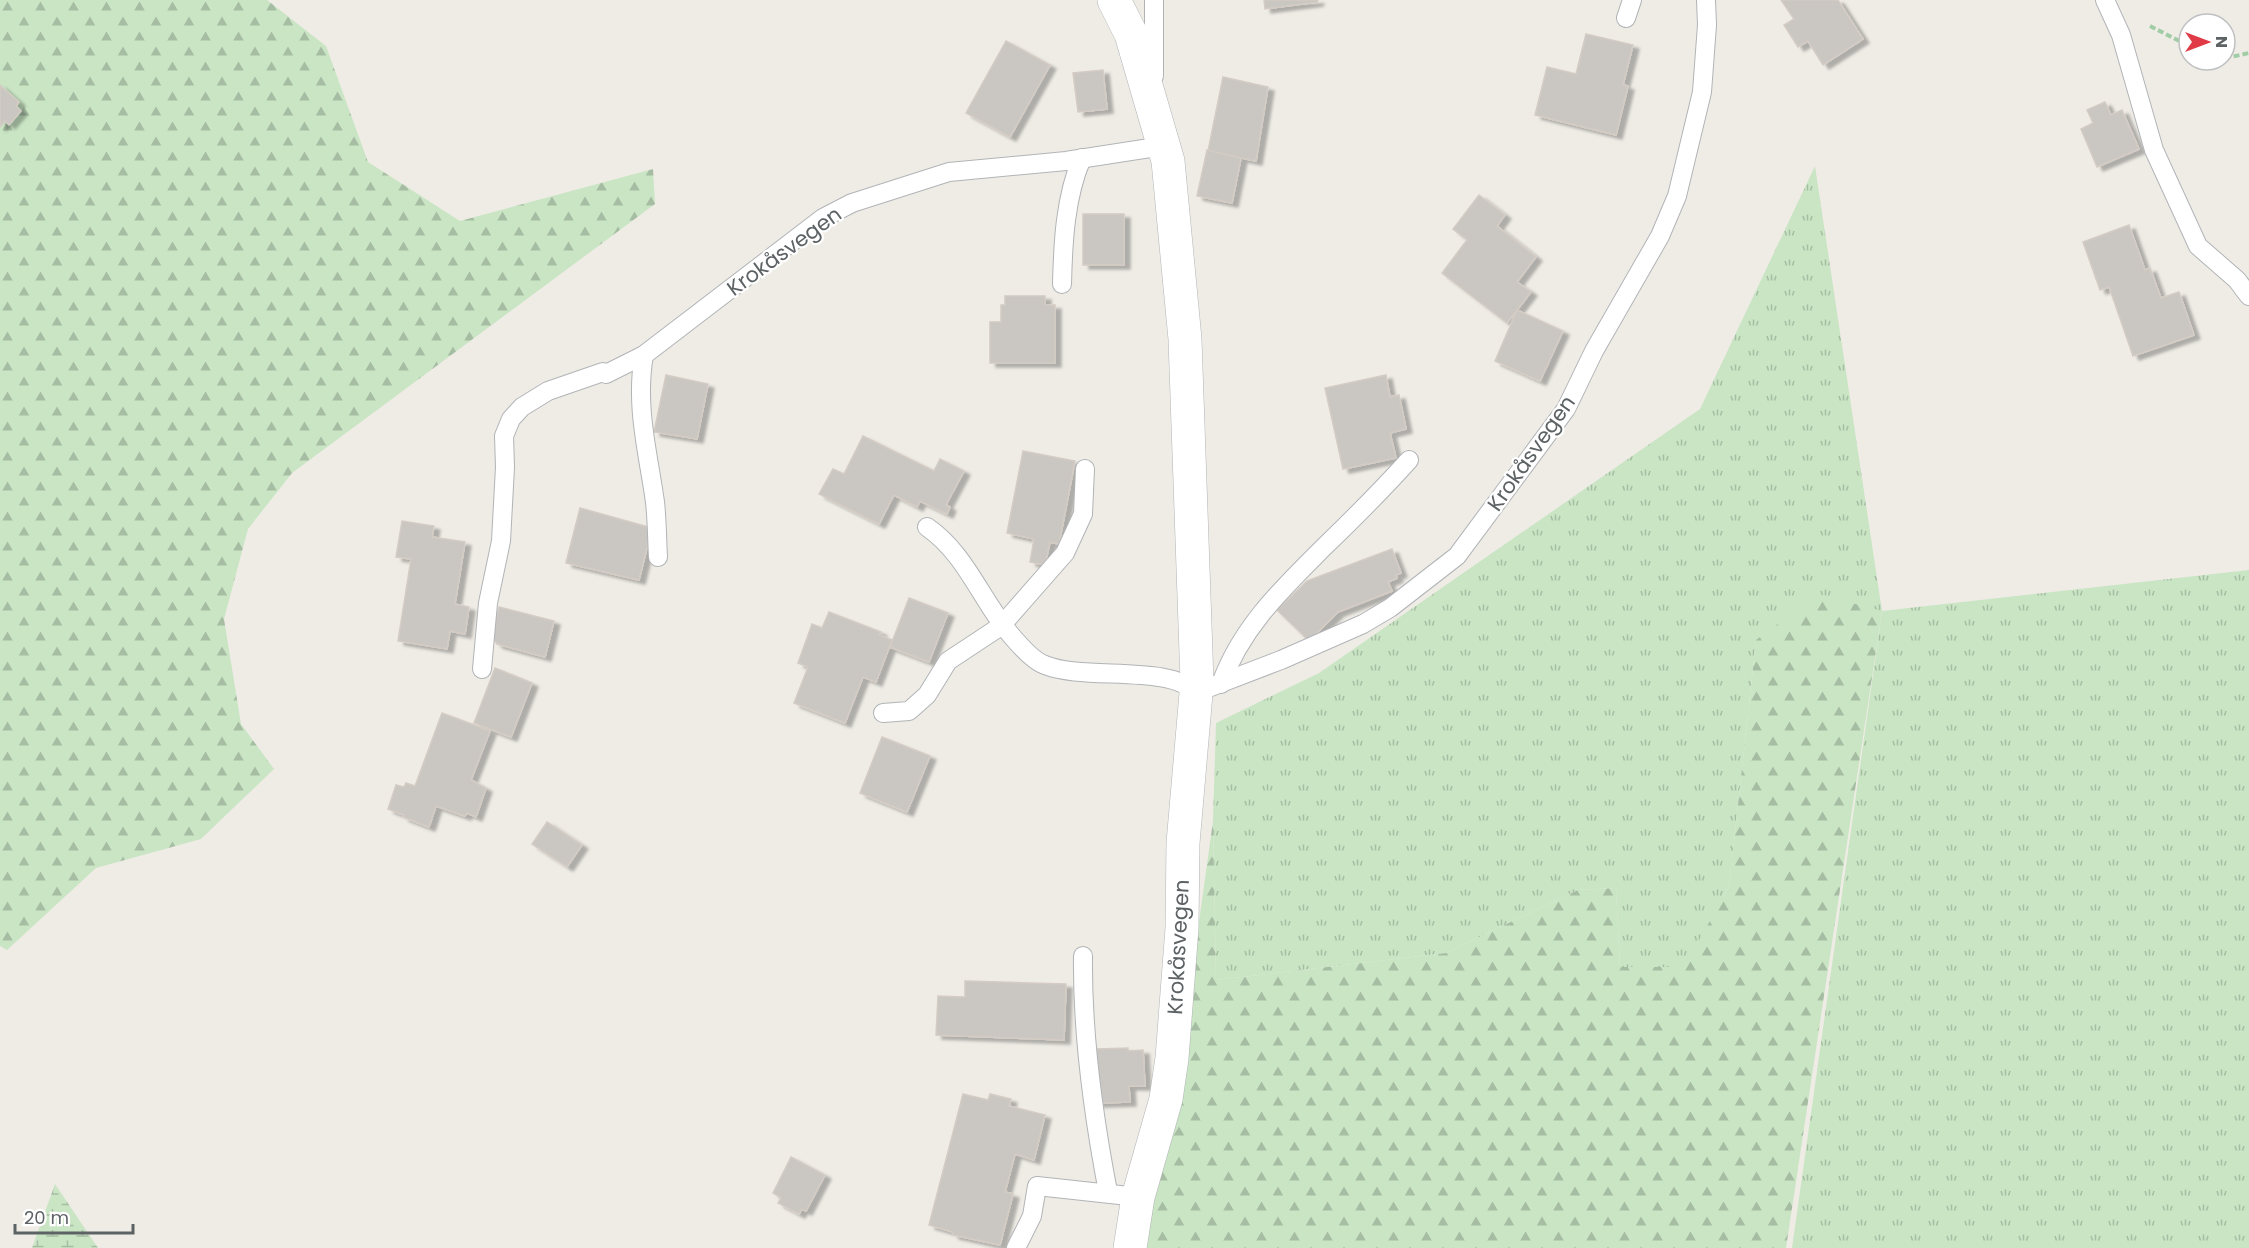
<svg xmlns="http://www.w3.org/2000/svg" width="2249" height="1248" font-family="Poppins,sans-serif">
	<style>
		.grass { fill: url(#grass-tufts) }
		.forest { fill: url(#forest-firs) }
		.wetland { fill: url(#wetland-marsh) }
		.building { fill: #cac7c2; stroke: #d4ccc4; stroke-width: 1.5; filter: url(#shadow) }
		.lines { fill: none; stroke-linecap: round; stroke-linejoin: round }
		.service-casing { stroke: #b1b4b7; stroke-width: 20 }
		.minor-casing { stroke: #b1b4b7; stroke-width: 34 }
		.path { stroke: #a1cda6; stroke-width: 4; stroke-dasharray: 6 3; stroke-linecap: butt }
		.service { stroke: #fff; stroke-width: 18 }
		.minor { stroke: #fff; stroke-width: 33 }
		.labels { text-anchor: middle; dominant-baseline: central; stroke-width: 4.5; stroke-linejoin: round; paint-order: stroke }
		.street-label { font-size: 21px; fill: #5d6265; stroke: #fff }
	</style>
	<defs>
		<pattern id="grass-tufts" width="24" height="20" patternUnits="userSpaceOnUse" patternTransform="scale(1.5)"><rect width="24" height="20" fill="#c9e5c4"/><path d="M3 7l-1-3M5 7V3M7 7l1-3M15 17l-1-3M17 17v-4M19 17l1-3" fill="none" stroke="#a6bda3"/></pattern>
		<pattern id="forest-firs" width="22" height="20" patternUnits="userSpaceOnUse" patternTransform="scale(1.5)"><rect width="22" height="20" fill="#c9e5c4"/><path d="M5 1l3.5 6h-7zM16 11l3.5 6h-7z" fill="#a6bda3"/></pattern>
		<pattern id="wetland-marsh" width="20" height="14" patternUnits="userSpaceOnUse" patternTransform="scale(1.5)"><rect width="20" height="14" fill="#c9e5c4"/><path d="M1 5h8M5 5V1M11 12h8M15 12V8" fill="none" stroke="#a6bda3"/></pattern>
		<filter id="shadow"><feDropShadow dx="6" dy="4" stdDeviation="1.5" flood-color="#0004"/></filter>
	</defs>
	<rect width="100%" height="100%" fill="#efece6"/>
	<!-- grass -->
	<path class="grass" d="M1815,166L1882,611L2249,570V1248H1792L1882,611L1756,640L1729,887L1685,967H1620L1616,888L1578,890L1446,953L1216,980L1213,821L1216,723L1319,673L1700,409Z"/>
	<!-- forest -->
	<g class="forest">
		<path d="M0,0H267L326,46L368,162L460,221L653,169L655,204L292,473L248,529L224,619L241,724L274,769L201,839L96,868L7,950L0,946Z"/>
		<path d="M1818,594L1882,611L1786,1248H1131L1183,1038L1213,821L1216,980L1446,953L1578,890L1616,888L1620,967H1684L1729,887L1756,640Z"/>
	</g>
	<!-- wetland -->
	<path class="wetland" d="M55,1184L98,1248H32Z"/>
	<!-- building -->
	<g class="building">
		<path d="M1264,0H1318L1317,2L1265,9Z"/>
		<path d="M1781,0H1838L1863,39L1823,65L1808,41L1798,47L1784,25L1794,19Z"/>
		<path d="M1586,34L1633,45L1623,85L1628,86L1616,135L1535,115L1547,67L1576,74Z"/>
		<path d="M1006,41L1050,65L1010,137L966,113Z"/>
		<path d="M1103,70L1107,109L1078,112L1073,73Z"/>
		<path d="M1223,77L1268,87L1256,161L1208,151Z"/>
		<path d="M0,85L19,102L16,106L21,111L9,125L5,121L0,127Z"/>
		<path d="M2105,102L2111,115L2122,110L2139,149L2097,167L2081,129L2093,123L2087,110Z"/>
		<path d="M1207,150L1241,158L1232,203L1197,196Z"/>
		<path d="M1479,195L1505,215L1497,226L1536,257L1517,282L1531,292L1507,323L1442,273L1467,240L1453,229Z"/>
		<rect x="1083" y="214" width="41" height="51"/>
		<path d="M2129,225L2145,270L2150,268L2161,298L2179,292L2194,335L2133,356L2109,287L2100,290L2083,242Z"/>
		<path d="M1005,296H1045V305H1055V363H990V322H1001V305H1005Z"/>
		<path d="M1517,310L1563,331L1540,381L1495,361Z"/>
		<path d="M666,375L708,384L697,439L654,432Z"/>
		<path d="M1386,375L1390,397L1399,395L1406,429L1390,433L1396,458L1343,469L1325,388Z"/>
		<path d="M863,436L934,471L940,459L964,471L946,505L950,507L947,514L920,501L917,507L894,495L879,524L819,494L833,469L844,474Z"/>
		<path d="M1023,451L1075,461L1059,544L1050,542L1045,565L1030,562L1034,539L1007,533Z"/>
		<path d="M580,508L652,528L639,580L566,563Z"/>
		<path d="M402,521L434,526L432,537L465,542L455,604L469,607L465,634L450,631L447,649L398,641L411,559L396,557Z"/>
		<path d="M1392,549L1401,573L1396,575L1397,578L1388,582L1392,591L1338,612L1309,641L1277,610L1307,581Z"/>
		<path d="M909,598L948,613L929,662L890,647Z"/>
		<path d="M499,607L554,621L545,657L497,644L492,636Z"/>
		<path d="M829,612L881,632L879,635L892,640L876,682L863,677L845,723L794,703L808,667L798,663L812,624L822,628Z"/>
		<path d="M495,668L532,683L511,737L474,723Z"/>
		<path d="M442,713L490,731L471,780L486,788L476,817L467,813L465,816L436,806L429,827L403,817L404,815L388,809L396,785L404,787L406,783L415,786Z"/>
		<path d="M882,737L930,756L907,812L860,793Z"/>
		<path d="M547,822L582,845L567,867L532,844Z"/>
		<path d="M965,981L1066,984L1064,1040L936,1035L938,996L965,997Z"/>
		<path d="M1128,1048V1051L1143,1050L1145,1086H1129L1130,1102L1097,1103L1095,1049Z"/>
		<path d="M963,1094L988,1100L990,1094L1011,1099L1009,1106L1045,1115L1034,1160L1015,1154L1005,1192L1013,1194L1000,1245L953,1235V1232L929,1225Z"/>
		<path d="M791,1157L825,1175L806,1211L802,1209L799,1214L778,1203L781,1198L773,1193Z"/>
	</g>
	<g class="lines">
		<defs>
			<g id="service">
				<path d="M2105,0L2121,35L2154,150L2198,246L2237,280L2249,296"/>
				<path d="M1626,18L1632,0"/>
				<path d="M1154,76V0"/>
				<path d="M1062,284C1063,243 1065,197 1082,158"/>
				<path d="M644,355C635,406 648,452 655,502C657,520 657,539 658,557"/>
				<path d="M927,527C968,555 983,606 1017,642C1024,650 1034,661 1045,665C1083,681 1173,664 1195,693L1281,660L1363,624L1390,608L1457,556L1566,409L1594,351L1660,236L1677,196L1702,92L1707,25L1706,0"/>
				<path d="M482,669L488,603L501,541L505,467L504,436L511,419L522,407L548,391L603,372L606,374L644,355L823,218L852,203L949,172L1066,161L1163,146"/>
				<path d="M1221,684C1241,627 1284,587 1325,546C1354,518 1382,490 1409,460"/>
				<path d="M883,713L909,711L927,695L948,661L1001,626L1065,553L1083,514L1085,469"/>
				<path d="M1083,956C1082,1036 1093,1114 1108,1192"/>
				<path d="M1016,1248L1032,1216L1037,1186L1138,1197"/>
			</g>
			<path id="minor" d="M1114,0L1131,34L1168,161L1185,339L1197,682L1183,843L1182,928L1172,1058L1166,1099L1138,1197L1130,1248"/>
		</defs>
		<!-- service casing -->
		<use href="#service" class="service-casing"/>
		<!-- minor casing -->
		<use href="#minor" class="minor-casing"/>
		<!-- path -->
		<g class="path">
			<path d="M2150,26L2189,46"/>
			<path d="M2225,55L2231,57L2249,53"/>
		</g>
		<!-- service -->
		<use href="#service" class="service"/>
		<!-- minor -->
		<use href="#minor" class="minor"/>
	</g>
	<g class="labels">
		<!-- street labels -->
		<g class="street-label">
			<text transform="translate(784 251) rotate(-36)">Krokåsvegen</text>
			<text transform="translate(1531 453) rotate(-55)">Krokåsvegen</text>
			<text transform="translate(1178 947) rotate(-87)">Krokåsvegen</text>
		</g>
	</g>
	<!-- north arrow -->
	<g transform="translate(2207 42) rotate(90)"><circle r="28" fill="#ffffff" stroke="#bec0c1" stroke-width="1.5"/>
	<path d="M0-4.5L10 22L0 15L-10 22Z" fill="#e13a47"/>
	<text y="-9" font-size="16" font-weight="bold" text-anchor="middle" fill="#5d6265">N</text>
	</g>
	<!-- scale -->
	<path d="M15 1224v9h118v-9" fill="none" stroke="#5d6265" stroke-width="3"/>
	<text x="24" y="1224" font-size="18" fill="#5d6265" stroke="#ffffff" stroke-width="4.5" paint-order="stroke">20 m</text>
</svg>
